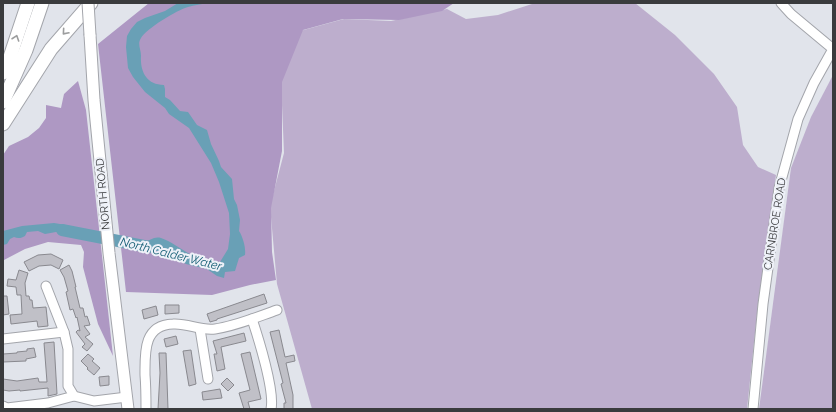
<svg xmlns="http://www.w3.org/2000/svg" width="836" height="412" font-family="Raleway,sans-serif">
	<style>
		.green { fill: #bdaecd }
		.forest { fill: #ae98c3 }
		.water { fill: #69a0b6 }
		.lines { fill: none; stroke-linecap: round; stroke-linejoin: round }
		.river { stroke: #69a0b6; stroke-width: 12 }
		.building { fill: #c0c0c7; stroke: #89898f }
		.minor-casing { stroke: #a3a5ab; stroke-width: 11 }
		.major-casing { stroke: #a3a5ab; stroke-width: 13 }
		.highway-casing { stroke: #a3a5ab; stroke-width: 15 }
		.minor { stroke: #fff; stroke-width: 9 }
		.major { stroke: #fff; stroke-width: 11 }
		.highway { stroke: #fff; stroke-width: 13 }
		.major-bridge-casing { stroke: #a3a5ab; stroke-width: 13; stroke-linecap: butt }
		.major-bridge { stroke: #fff; stroke-width: 11 }
		.oneway { stroke: #9c9d9e }
		.labels { text-anchor: middle; dominant-baseline: central; stroke-width: 4; stroke-linejoin: round; paint-order: stroke }
		.street-label { font-size: 11px; fill: #3a3b3d; stroke: #eef1f8 }
		.water-label { font-size: 12px; font-style: italic; fill: #125c73; stroke: #eef1f8 }
	</style>
	<rect width="100%" height="100%" fill="#e1e4eb"/>
	<!-- green -->
	<g class="green">
		<path d="M542,3H635L675,35L714,74L737,107L743,145L758,167L776,175L758,304L747,409H312L277,284L270,206L284,153L281,81L300,31L344,19L391,21L447,9L466,19L498,15L532,4Z"/>
		<path d="M833,75V409H759L791,168L811,117Z"/>
	</g>
	<!-- forest -->
	<g class="forest">
		<path d="M149,3H454L442,11L399,20L343,19L303,30L282,82V151L271,208L272,252L276,280L250,285L212,295L126,292L98,44Z"/>
		<path d="M78,81L86,110L113,356L98,324L83,267L84,252L81,245L48,242L25,249L4,260L3,263V155L9,146L28,137L39,128L46,118V105L61,108L64,94Z"/>
	</g>
	<!-- water -->
	<g class="water">
		<path d="M178,3H209C202,4 194,5 188,7C177,10 146,29 141,38C137,44 141,49 141,56C140,71 146,85 164,85L165,89V97L170,100L180,111L188,112L197,125L207,130L211,144L219,161L221,167L232,179L234,199L237,205L240,220L239,231C243,237 246,248 245,255L239,258L235,271L225,272L224,278L217,276L207,269L186,264L176,258L148,248L132,249L134,241C137,241 140,242 143,242C150,241 154,236 161,238C179,244 200,267 220,262L228,249L230,234L229,213L219,182L211,163L189,128L169,114L165,108L145,92L133,77L128,68L126,47L127,36L131,29L137,22L145,18L165,11Z"/>
		<path d="M54,223L66,225L71,229L79,230L77,235L56,232L45,234L38,231L27,232L25,236C22,238 18,239 14,237L10,239L7,244L3,245V231L22,226Z"/>
	</g>
	<g class="lines">
		<!-- river -->
		<path class="river" d="M62,230L149,247"/>
	</g>
	<!-- building -->
	<g class="building">
		<path d="M51,254L63,260L59,269L51,265L39,266L29,271L24,262L38,255Z"/>
		<path d="M69,265L72,271L76,287H75L80,308H83L85,317L87,316L90,325L84,326L90,334L85,337L93,344L87,351L82,347L85,344L76,332L78,330L80,331L77,317L76,318L73,309L70,310L66,292L68,291L64,277L60,270Z"/>
		<path d="M19,270L28,273L25,283L26,296H29L30,300H32L33,308L46,307L48,326L38,327L37,321L11,324L10,315L22,314L21,295H17L16,287L7,286L8,279L16,280Z"/>
		<path d="M264,294L267,303L217,319V320L210,322L207,314Z"/>
		<path d="M3,296H7L9,314L3,315Z"/>
		<path d="M165,305H179V313L165,314Z"/>
		<path d="M156,306L158,315L144,319L142,310Z"/>
		<path d="M279,330L285,357L294,355L295,361L286,363L293,395V409H284V403H286L281,384L283,383L270,332Z"/>
		<path d="M244,333L246,341L221,347L225,369L217,371L214,354H217L213,341Z"/>
		<path d="M176,336L178,344L166,347L164,339Z"/>
		<path d="M54,342L57,394L48,396V388L20,391V390L9,391L3,390V379L17,381L38,378L39,382H47L44,343Z"/>
		<path d="M34,348L36,357L26,359V361L3,362V354L17,353V352L27,351V349Z"/>
		<path d="M191,350L196,384L189,386L183,351Z"/>
		<path d="M250,352L261,399L248,402L250,409H244L239,393L250,390L241,354Z"/>
		<path d="M159,353H166L168,409H158L160,373Z"/>
		<path d="M88,354L94,359L92,361L100,368L94,375L87,369L88,368L81,361Z"/>
		<path d="M109,376V385L100,386L99,377Z"/>
		<path d="M227,378L234,385L228,391L221,384Z"/>
		<path d="M220,389L222,398L203,400L202,392Z"/>
	</g>
	<g class="lines">
		<defs>
			<g id="minor">
				<path d="M46,286L64,332L68,349V386L74,396L94,401L127,397"/>
				<path d="M252,319C258,337 275,391 271,409"/>
				<path d="M200,329L208,379"/>
				<path d="M3,339L64,332"/>
				<path d="M3,406L7,408L48,403L74,396"/>
				<path d="M146,409C146,398 146,387 145,375C145,353 143,325 173,324C188,323 200,331 215,329C236,326 257,317 277,310"/>
				<path d="M753,409L763,304L779,188L798,119L814,83L833,49L791,14L781,3"/>
			</g>
			<path id="major" d="M90,35L94,100L109,253L128,409"/>
			<g id="highway">
				<path d="M3,73L7,66L28,3"/>
				<path d="M3,102L26,50L42,3"/>
				<path d="M3,124L51,49L91,3"/>
			</g>
		</defs>
		<!-- minor casing -->
		<use href="#minor" class="minor-casing"/>
		<!-- major casing -->
		<use href="#major" class="major-casing"/>
		<!-- highway casing -->
		<use href="#highway" class="highway-casing"/>
		<!-- minor -->
		<use href="#minor" class="minor"/>
		<!-- major -->
		<use href="#major" class="major"/>
		<!-- highway -->
		<use href="#highway" class="highway"/>
		<defs>
			<path id="major-bridge" d="M88,3L90,35"/>
		</defs>
		<!-- major-bridge casing -->
		<use href="#major-bridge" class="major-bridge-casing"/>
		<!-- major-bridge -->
		<use href="#major-bridge" class="major-bridge"/>
	</g>
	<!-- one-way arrows -->
	<defs><path id="oneway-chevron" d="M-2-3.5L2.5 0L-2 3.5" fill="none" stroke-width="1.6" stroke-linecap="round" stroke-linejoin="round"/></defs>
	<g class="oneway">
		<use href="#oneway-chevron" transform="translate(65 32) rotate(131)"/>
		<use href="#oneway-chevron" transform="translate(16 38) rotate(-71)"/>
	</g>
	<g class="labels">
		<!-- street labels -->
		<g class="street-label">
			<text transform="translate(103 194) rotate(-95)">NORTH ROAD</text>
			<text transform="translate(775 224) rotate(-81)">CARNBROE ROAD</text>
		</g>
		<!-- water labels -->
		<g class="water-label">
			<text transform="translate(171 254) rotate(14)">North Calder Water</text>
		</g>
	</g>
	<!-- border -->
	<rect width="836" height="412" fill="none" stroke="#3a3b3d" stroke-width="8"/>
</svg>
